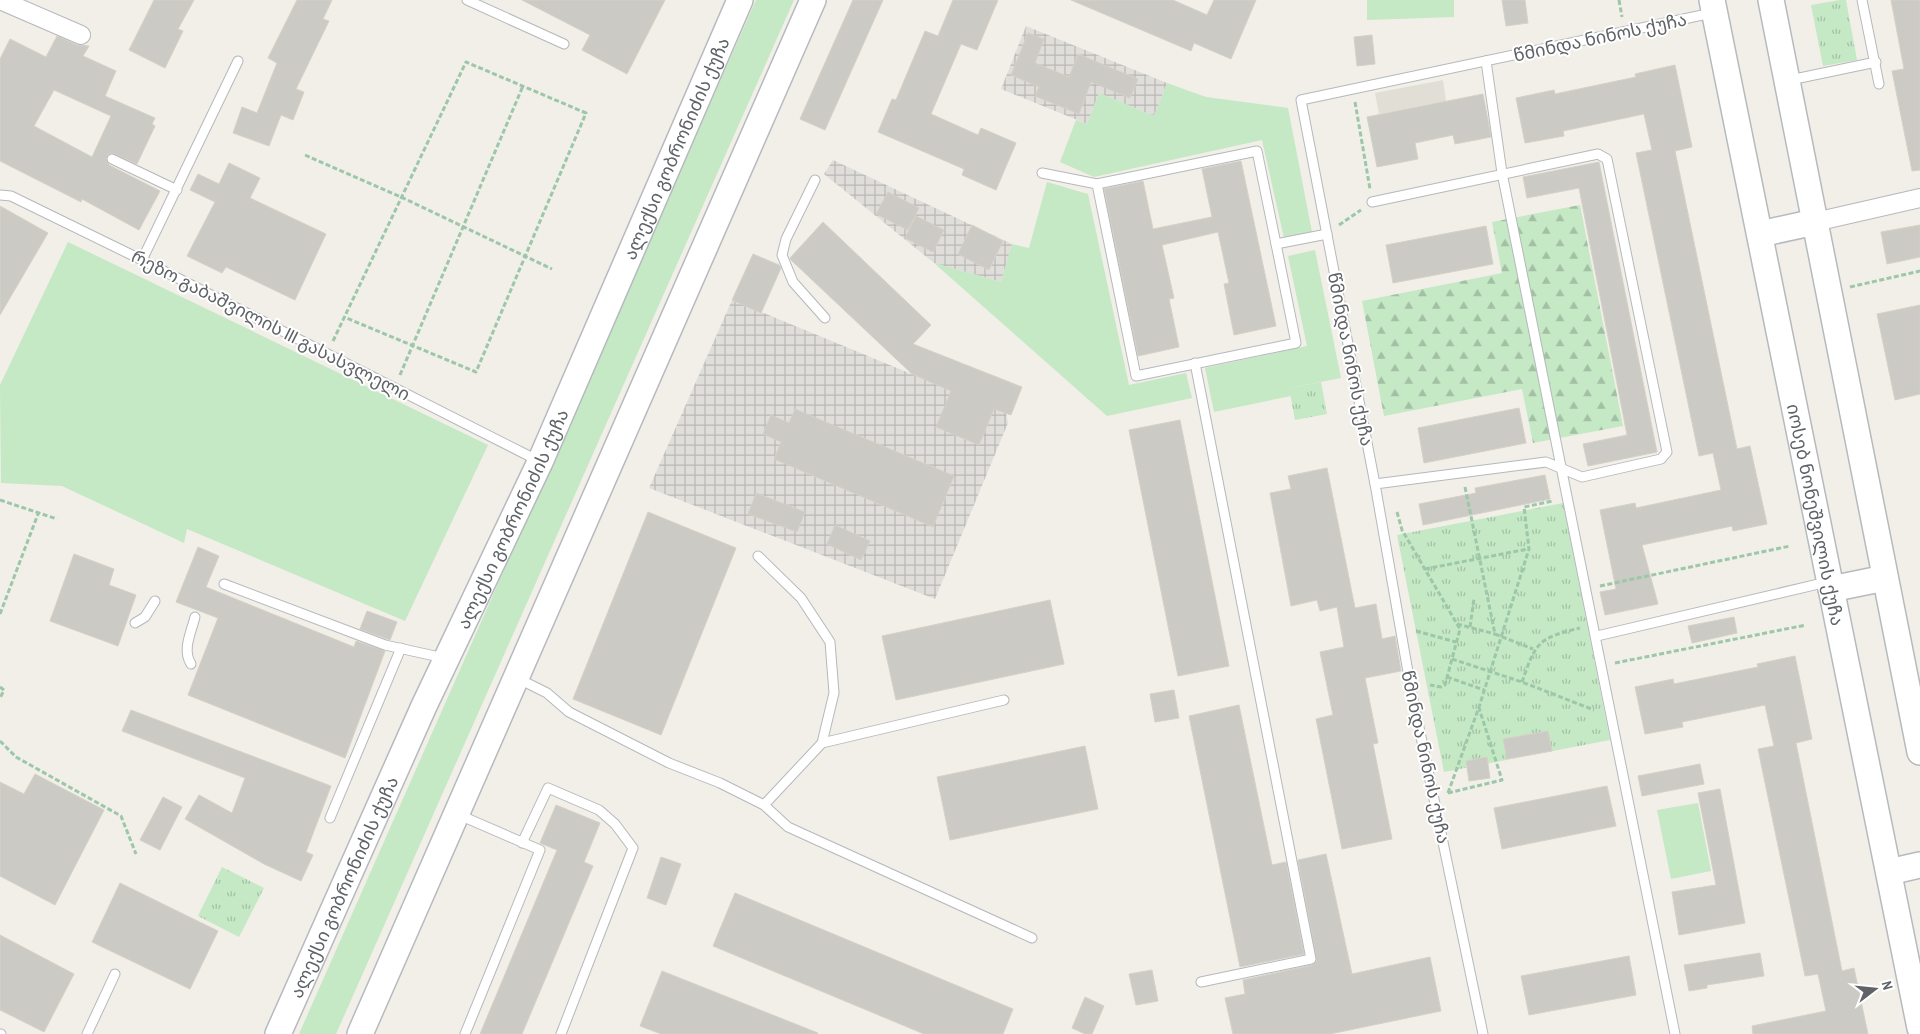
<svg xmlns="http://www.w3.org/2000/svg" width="1920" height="1034" font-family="'Archivo Narrow','Noto Sans Georgian',sans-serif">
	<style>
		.industrial { fill: url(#industrial-grid) }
		.education { fill: #e1ded6 }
		.grass { fill: #c5e8c5 }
		.forest { fill: url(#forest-firs) }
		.park { fill: url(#park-tufts) }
		.building { fill: #cccac5; stroke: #d6d1c6; fill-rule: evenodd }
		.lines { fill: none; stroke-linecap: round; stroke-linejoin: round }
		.lane-casing { stroke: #b5b8bc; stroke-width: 11 }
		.street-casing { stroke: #b5b8bc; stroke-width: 20 }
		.secondary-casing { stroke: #b6babf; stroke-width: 28 }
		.path { stroke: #9cc7a9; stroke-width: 3; stroke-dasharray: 5 2.5; stroke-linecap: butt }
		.lane { stroke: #fff; stroke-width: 9 }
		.street { stroke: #fff; stroke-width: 18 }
		.secondary { stroke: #fff; stroke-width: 25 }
		.labels { text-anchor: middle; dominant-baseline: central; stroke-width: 4; stroke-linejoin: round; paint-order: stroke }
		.street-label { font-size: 18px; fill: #5f6368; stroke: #fff }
	</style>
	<defs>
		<pattern id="industrial-grid" width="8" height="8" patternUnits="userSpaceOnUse" patternTransform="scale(1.25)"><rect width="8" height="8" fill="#e0deda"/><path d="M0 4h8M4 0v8" fill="none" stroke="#b9b8b5"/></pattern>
		<pattern id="forest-firs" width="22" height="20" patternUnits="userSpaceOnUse" patternTransform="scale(1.25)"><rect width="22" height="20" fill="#c5e8c5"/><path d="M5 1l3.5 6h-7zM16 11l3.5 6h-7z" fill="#a3c0a4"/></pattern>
		<pattern id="park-tufts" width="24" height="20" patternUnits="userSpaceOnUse" patternTransform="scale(1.25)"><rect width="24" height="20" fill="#c5e8c5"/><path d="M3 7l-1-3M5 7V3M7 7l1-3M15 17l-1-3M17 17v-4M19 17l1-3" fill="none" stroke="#a3c0a4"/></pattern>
	</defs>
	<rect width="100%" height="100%" fill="#f1efe8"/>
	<!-- industrial -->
	<g class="industrial">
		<path d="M1026,26L1167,83L1154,116L1099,93L1087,124L1001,89Z"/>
		<path d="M833,160L1012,244L1001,282L934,263L824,174Z"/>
		<path d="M732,300L1006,413L1008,423L935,599L649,488Z"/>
	</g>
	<!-- education -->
	<path class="education" d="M1443,80L1446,101L1379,114L1375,93Z"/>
	<!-- grass -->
	<g class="grass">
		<path d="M756,0H794L336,1034H299Z"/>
		<path d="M1367,0H1454V17L1367,20Z"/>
		<path d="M1167,83L1206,97L1288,108L1312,232L1284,238L1262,140L1094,177L1060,162L1076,120L1087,124L1099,93L1154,116Z"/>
		<path d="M1047,182L1088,194L1129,385L1186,373L1192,398L1107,416L934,263L1001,282L1012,244L1029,248Z"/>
		<path d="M68,242L488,445L405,621L187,529L184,543L62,486L1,483L0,385Z"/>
		<path d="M1315,250L1341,378L1289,388L1291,396L1214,412L1205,368L1307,346L1288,256Z"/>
		<path d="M1698,803L1711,871L1671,879L1657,810Z"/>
	</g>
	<!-- forest -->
	<path class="forest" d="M1580,205L1623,426L1533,443L1522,389L1384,416L1362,301L1502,273L1492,222Z"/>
	<!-- park -->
	<g class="park">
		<path d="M1840,0H1846L1857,60L1823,66L1811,5Z"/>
		<path d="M1321,382L1327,414L1295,420L1289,388Z"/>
		<path d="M1563,503L1610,740L1444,772L1397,535Z"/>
		<path d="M222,867L264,888L239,937L198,916Z"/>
	</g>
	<!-- building -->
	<g class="building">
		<path d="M154,0H194L178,29L183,31L165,68L129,50Z"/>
		<path d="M297,0H332L323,19L329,21L296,89L304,92L293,120L281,115L269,146L233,133L242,107L257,113L277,63L268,58Z"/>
		<path d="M522,0H665L627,74L582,50L590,35Z"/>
		<path d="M853,0H883L825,130L800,119Z"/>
		<path d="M953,0H998L977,50L961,44L931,114L978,135L981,128L1016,143L996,190L962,175L964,169L878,132L892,99L896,100L925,31L938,36Z"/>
		<path d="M1071,0H1173L1207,15L1214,0H1256L1231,59L1194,43L1191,51Z"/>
		<path d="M1502,0H1525L1528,23L1506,26Z"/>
		<path d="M1891,0H1920V170L1912,171L1892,71L1904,69Z"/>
		<path d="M1028,33L1044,39L1035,63L1069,77L1078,54L1138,79L1130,98L1091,82L1079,114L1035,96L1039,87L1011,75Z"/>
		<path d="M1372,35L1375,64L1357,66L1354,37Z"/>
		<path d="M57,36L77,45L89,46L83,56L116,71L105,96L155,118L152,124L155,126L137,164L112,153L108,154L106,159L109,165L160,191L139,230L82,199L81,202L0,161V59L10,39L46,57ZM54,90L111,116L92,157L34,126Z"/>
		<path d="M1675,65L1692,147L1675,151L1737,449L1750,446L1767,524L1733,531L1732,526L1642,545L1658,604L1605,615L1600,592L1616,589L1600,510L1635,503L1636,508L1721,490L1713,453L1699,456L1636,153L1652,150L1644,114L1563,131L1564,136L1525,143L1516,98L1554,90L1555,94L1636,77L1635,74Z"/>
		<path d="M1483,94L1491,137L1455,144L1453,135L1415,143L1418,159L1377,167L1367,117Z"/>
		<path d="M1241,161L1276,326L1234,335L1224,284L1229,283L1218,232L1162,245L1174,298L1169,299L1179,347L1138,356L1104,189L1143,181L1153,229L1212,217L1202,169Z"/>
		<path d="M1599,162L1657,452L1588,466L1583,444L1627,435L1579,188L1527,198L1523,177Z"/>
		<path d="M229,163L260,178L250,198L326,234L295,300L226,267L222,273L187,256L215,202L190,190L198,174L219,184Z"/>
		<path d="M888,192L919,208L908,230L876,214Z"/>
		<path d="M0,206L48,233L0,315Z"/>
		<path d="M916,216L944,230L933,252L905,238Z"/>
		<path d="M823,222L931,325L913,344L1022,387L1011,415L994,409L979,445L936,427L951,391L912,374L791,260L790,258Z"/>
		<path d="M972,225L1003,241L989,270L958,254Z"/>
		<path d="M1920,225V257L1887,264L1881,232Z"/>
		<path d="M1486,226L1493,264L1393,283L1386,245Z"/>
		<path d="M753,254L779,265L781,268L761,313L732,300Z"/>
		<path d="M1920,305V394L1895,400L1877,314Z"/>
		<path d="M1519,408L1526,443L1424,463L1418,428Z"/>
		<path d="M795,409L954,476L933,527L774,459L781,442L763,434L771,415L789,423Z"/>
		<path d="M1180,420L1229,666L1178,676L1129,430Z"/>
		<path d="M1327,468L1355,608L1376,604L1382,639L1395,636L1401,671L1365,678L1378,743L1373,744L1392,839L1342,849L1316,719L1333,715L1320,652L1344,647L1337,607L1320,611L1317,600L1291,606L1270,493L1291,489L1288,476Z"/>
		<path d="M1545,475L1550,499L1423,525L1419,504L1476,493L1475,488Z"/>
		<path d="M756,493L805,512L797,532L748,514Z"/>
		<path d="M648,512L736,548L661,735L573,699Z"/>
		<path d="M835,525L870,541L861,560L827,544Z"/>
		<path d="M198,547L219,556L206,587L354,647L356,641L385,651L345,758L188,695L218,618L176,602Z"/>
		<path d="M74,554L114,569L109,585L136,595L118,646L50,621Z"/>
		<path d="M1050,600L1064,664L896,700L882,636Z"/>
		<path d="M367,611L397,622L390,640L360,629Z"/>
		<path d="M1734,617L1737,633L1692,643L1688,626Z"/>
		<path d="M1795,656L1812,739L1796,743L1842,971L1854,968L1868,1034H1753L1752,1026L1826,1011L1818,974L1805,976L1758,749L1774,746L1765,705L1682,722L1683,727L1645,734L1635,687L1673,679L1674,684L1758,667L1757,664Z"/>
		<path d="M1174,690L1179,718L1155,722L1150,694Z"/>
		<path d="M1239,705L1272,865L1286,862L1304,954L1240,967L1189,716Z"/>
		<path d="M131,710L331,786L306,852L313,855L301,881L264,864L185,819L199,795L232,813L245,778L122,731Z"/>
		<path d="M1548,731L1552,751L1507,759L1503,739Z"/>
		<path d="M1085,746L1098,809L950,840L937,777Z"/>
		<path d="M1487,757L1490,778L1469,781L1466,761Z"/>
		<path d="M1700,764L1704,784L1642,796L1638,776Z"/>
		<path d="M35,774L104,810L55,905L0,876V782L24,794Z"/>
		<path d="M1607,786L1616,826L1502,849L1494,808Z"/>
		<path d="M1720,789L1745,923L1679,935L1672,892L1716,885L1698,793Z"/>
		<path d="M163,797L182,807L160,850L140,840Z"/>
		<path d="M556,805L600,823L584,862L593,866L522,1034H480L557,850L540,843Z"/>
		<path d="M1326,854L1352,974L1430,957L1441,1011L1330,1034H1233L1225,998L1245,994L1243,980L1312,965L1317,961L1298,860Z"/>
		<path d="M661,857L681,864L666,905L647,898Z"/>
		<path d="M120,883L218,931L190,989L92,942Z"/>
		<path d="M735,893L1013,1009L1003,1034H924L713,946Z"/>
		<path d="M0,935L74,974L44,1032L0,1010Z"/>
		<path d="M1760,953L1764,976L1707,985V988L1689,991L1684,965Z"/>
		<path d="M1629,956L1636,995L1529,1015L1521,976Z"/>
		<path d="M1152,970L1158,1001L1136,1005L1129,974Z"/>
		<path d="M662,971L818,1033L817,1034H661L640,1026Z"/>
		<path d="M1085,997L1104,1006L1092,1034H1085L1072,1028Z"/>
	</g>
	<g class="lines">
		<defs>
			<g id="lane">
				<path d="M467,0L564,44"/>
				<path d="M1862,0L1879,84"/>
				<path d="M1486,61L1502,173L1675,1034"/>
				<path d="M1790,80L1876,62"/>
				<path d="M112,159L177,190"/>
				<path d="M1042,173L1097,184L1136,376L1296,343L1276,244L1327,234"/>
				<path d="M815,180L786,239L782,255L793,282L825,318"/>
				<path d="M1097,184L1257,151L1276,244"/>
				<path d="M0,195L11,196L142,260L539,461"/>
				<path d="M1372,202L1598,154L1607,159L1667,452L1661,459L1582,477L1546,462L1375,484"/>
				<path d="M142,260L238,61"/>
				<path d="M1195,363L1311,959L1201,982"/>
				<path d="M758,556L801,598L830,642L834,693L822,743"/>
				<path d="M224,584L385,645L444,658"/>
				<path d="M135,623L145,617L155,601"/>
				<path d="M1597,636L1827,582"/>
				<path d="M191,664C182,650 191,633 195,617"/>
				<path d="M517,678L547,693L569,712L669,763L720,783L764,805L788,827L1032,938"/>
				<path d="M764,805L822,743L1004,700"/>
				<path d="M457,814L540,850L465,1034"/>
				<path d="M330,818L401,648"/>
				<path d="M522,843L548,788L599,810L615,824L633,848L561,1034"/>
				<path d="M0,1034H1"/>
				<path d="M87,1034L115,974"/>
				<path d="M1483,1034L1411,689L1375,484L1301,100L1712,13"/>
			</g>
			<g id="street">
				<path d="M0,0L81,35"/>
				<path d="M1815,222L1920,198"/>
			</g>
			<g id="secondary">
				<path id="s1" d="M1712,0L1920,1028"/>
				<path d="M1771,0L1920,752"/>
				<path d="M1760,234L1815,222"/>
				<path d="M1831,589L1885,578"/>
				<path d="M1889,872L1920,865"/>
				<path id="s2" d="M278,1034L424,706L540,462L740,0"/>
				<path d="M360,1034L813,0"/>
			</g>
		</defs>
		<!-- lane casing -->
		<use href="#lane" class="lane-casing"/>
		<!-- street casing -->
		<use href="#street" class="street-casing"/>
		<!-- secondary casing -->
		<use href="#secondary" class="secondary-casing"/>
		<!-- path -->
		<g class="path">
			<path d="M1619,0L1622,17"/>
			<path d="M1355,102L1370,189"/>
			<path d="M305,155L401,197L552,269"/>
			<path d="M1339,225L1361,210"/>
			<path d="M1850,287L1920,271"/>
			<path d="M333,341L466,62L586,113L476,372L344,317"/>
			<path d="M400,375L523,86"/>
			<path d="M1465,487L1495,634L1533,649"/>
			<path d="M0,500L57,519"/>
			<path d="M1397,512L1402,530L1460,629L1445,685L1441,687L1430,685"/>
			<path d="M1425,569L1528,549"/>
			<path d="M1600,586L1790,546"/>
			<path d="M0,614L38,514"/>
			<path d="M1457,624L1495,634"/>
			<path d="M1470,627L1474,599"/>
			<path d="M1416,631L1456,642"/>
			<path d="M1452,659L1522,682L1594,710"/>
			<path d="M1615,663L1806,625"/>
			<path d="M1447,677L1484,690"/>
			<path d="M1522,682C1536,642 1538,638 1580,628"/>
			<path d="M0,687L4,690L0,698"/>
			<path d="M0,741L16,757L121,816L136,854"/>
			<path d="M1448,793L1479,707L1529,549L1524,507L1553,501"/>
			<path d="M1448,793L1502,780L1479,708"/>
		</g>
		<!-- lane -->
		<use href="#lane" class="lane"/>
		<!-- street -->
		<use href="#street" class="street"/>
		<!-- secondary -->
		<use href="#secondary" class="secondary"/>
	</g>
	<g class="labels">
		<!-- street labels -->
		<g class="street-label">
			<text transform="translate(1600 37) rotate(-12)">წმინდა ნინოს ქუჩა</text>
			<text stroke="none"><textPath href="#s2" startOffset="971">ალექსი გობრონიძის ქუჩა</textPath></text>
			<text transform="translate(271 325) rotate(27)">რეზო გაბაშვილის III გასასვლელი</text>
			<text transform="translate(1351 359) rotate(79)">წმინდა ნინოს ქუჩა</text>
			<text stroke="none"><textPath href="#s1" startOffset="525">იოსებ ნონეშვილის ქუჩა</textPath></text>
			<text stroke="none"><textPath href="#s2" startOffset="566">ალექსი გობრონიძის ქუჩა</textPath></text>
			<text transform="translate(1426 757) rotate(78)">წმინდა ნინოს ქუჩა</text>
			<text stroke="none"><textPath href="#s2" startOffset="161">ალექსი გობრონიძის ქუჩა</textPath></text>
		</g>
	</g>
	<!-- north arrow -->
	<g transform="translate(1875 989) rotate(74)" stroke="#ffffff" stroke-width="4" paint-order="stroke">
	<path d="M0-4L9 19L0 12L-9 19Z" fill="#5f6368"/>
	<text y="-8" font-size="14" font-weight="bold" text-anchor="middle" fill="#5f6368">N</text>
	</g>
</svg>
